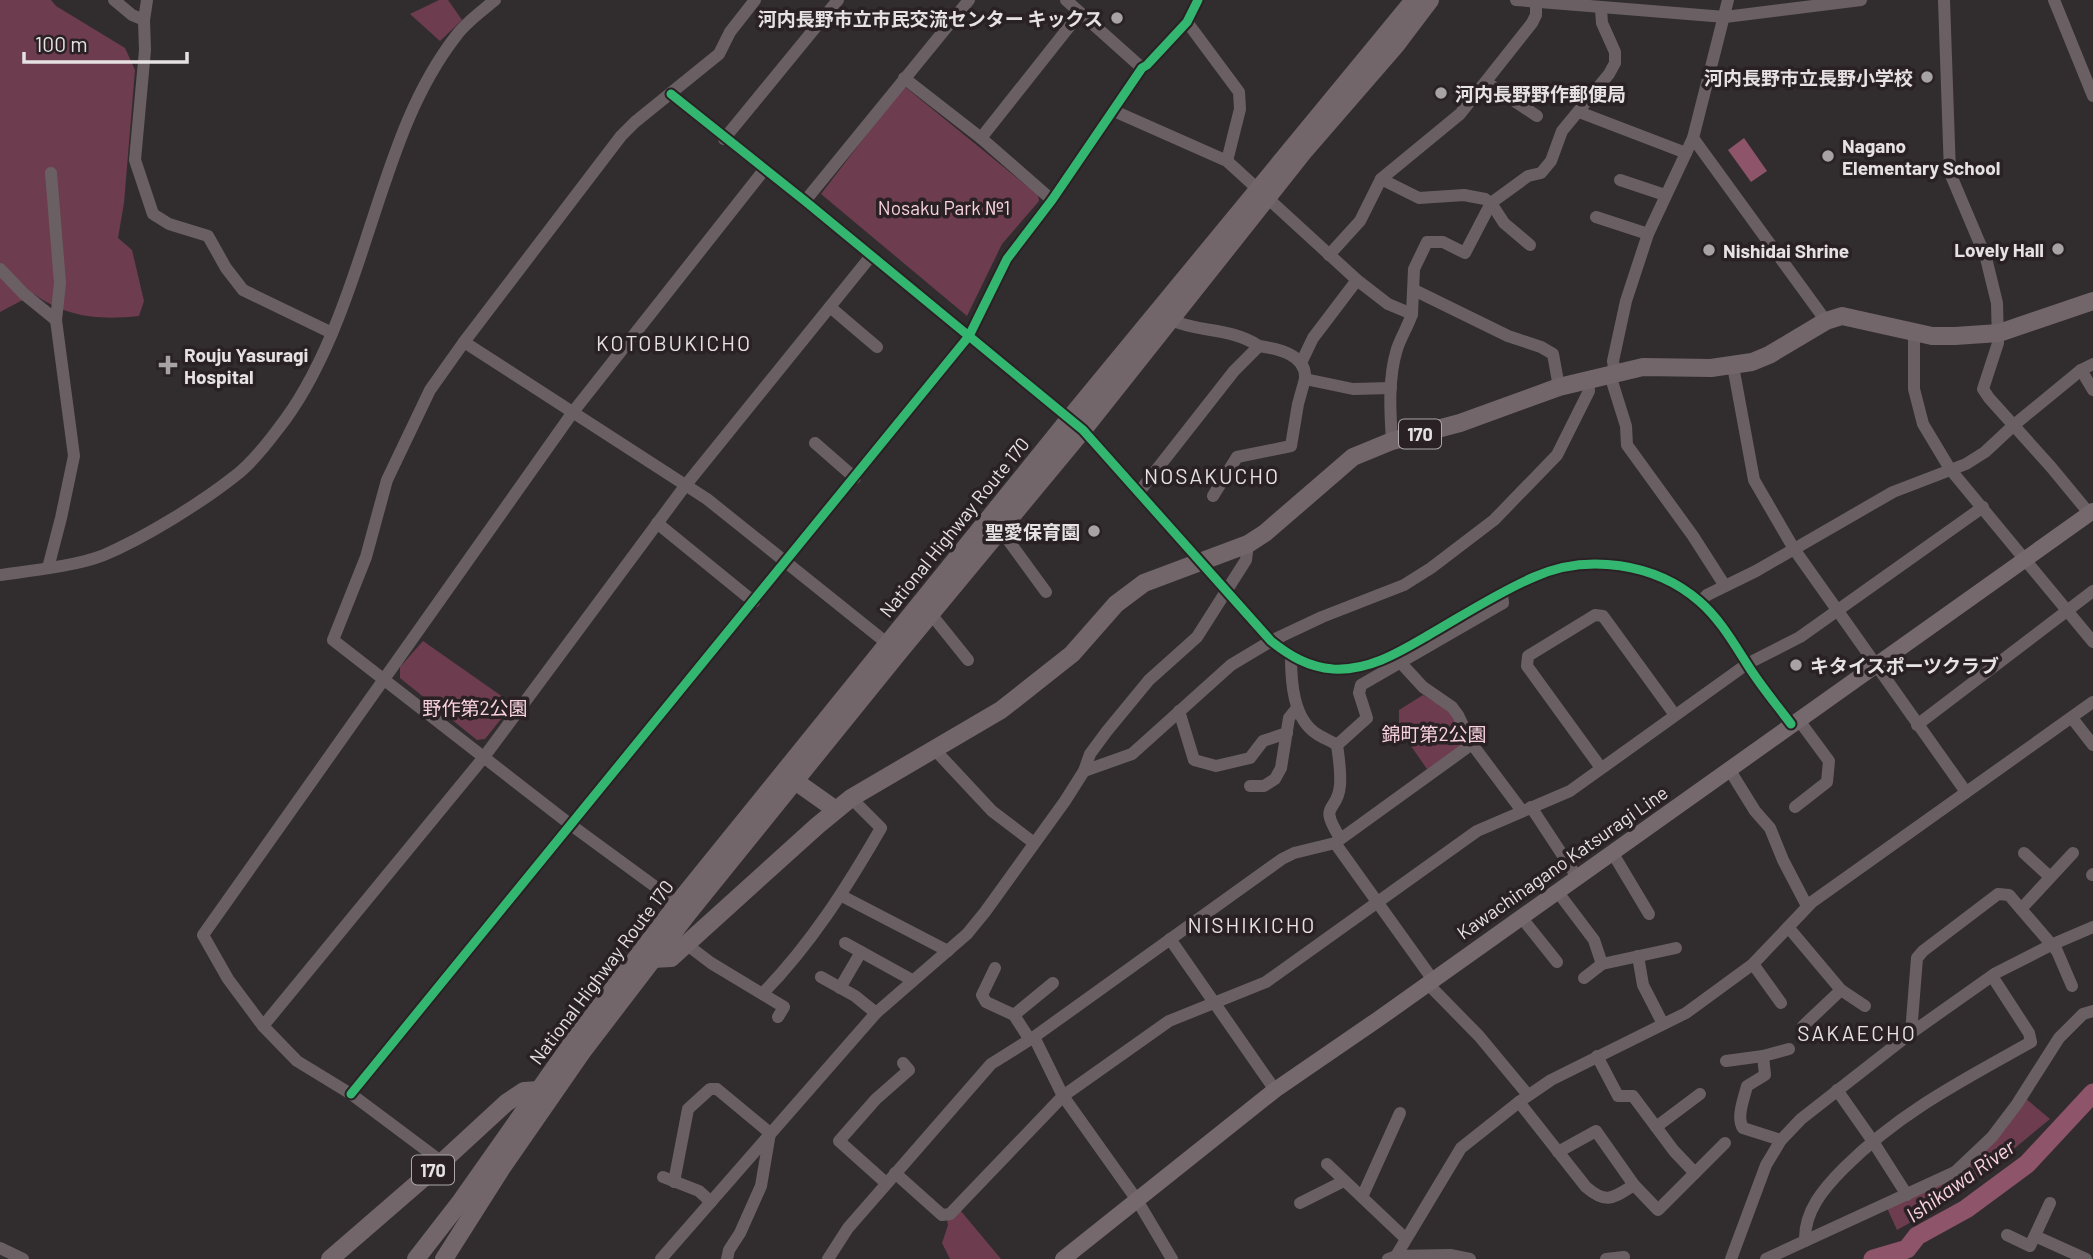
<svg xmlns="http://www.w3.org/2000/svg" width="2093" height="1259" font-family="Barlow,'Noto Sans JP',sans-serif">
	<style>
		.green { fill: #6e3c4f }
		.water { fill: #8e5469 }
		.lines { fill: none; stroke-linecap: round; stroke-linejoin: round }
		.river { stroke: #8e5469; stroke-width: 19 }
		.minor { stroke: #6a6064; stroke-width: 12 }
		.major { stroke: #75696e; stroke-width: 16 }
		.highway { stroke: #72666a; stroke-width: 18 }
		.cycleway-casing { stroke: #292124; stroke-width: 13 }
		.cycleway { stroke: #33b770; stroke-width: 9 }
		.poi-dot { fill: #a7a2a3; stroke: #292124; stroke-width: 2.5 }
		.labels { text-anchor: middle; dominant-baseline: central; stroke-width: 7; stroke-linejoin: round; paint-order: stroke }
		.shield { fill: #292124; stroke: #ada7a9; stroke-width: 2 }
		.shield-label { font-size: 18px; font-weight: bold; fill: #e6e1e2 }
		.poi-label { font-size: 19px; font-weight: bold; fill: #e6e1e2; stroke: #292124; text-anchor: start }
		.park-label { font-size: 19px; fill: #f9d2df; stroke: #292124 }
		.street-label { font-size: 19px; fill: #e6e1e2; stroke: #292124 }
		.neighbourhood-label { font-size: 21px; letter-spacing: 2px; fill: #e6e1e2; stroke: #292124 }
		.water-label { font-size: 21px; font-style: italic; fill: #fbd3e0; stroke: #292124 }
	</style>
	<rect width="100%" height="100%" fill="#312d2f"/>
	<!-- green -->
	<g class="green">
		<path d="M0,0H51L56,6L125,48L135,70L124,203L118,238L132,250L144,301L139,316C101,320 67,318 34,294L0,312Z"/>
		<path d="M439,0H448L462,20L440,41L410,14Z"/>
		<path d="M904,86L1038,195L1039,201L1002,244L967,316L821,194Z"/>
		<path d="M423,641L513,704L485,739L477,740L400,678V667Z"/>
		<path d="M1423,695L1453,712L1465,744L1427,769L1399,729V710Z"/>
		<path d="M2025,1098L2050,1119L1954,1198L1897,1230L1887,1208L1957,1175Z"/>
		<path d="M960,1210L1001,1259H950L942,1243L948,1225L947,1220Z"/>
	</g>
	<!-- water -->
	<path class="water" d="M1744,138L1767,171L1751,182L1728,150Z"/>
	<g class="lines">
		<!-- river -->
		<path class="river" d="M1873,1259L1907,1249L1917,1236L1966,1209L2027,1164L2093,1093"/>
		<!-- minor -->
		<g class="minor">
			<path d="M114,0L132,15L144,20"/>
			<path d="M147,0L144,20L145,50L135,160L153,214L169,224L208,236L226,268L243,290L332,333"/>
			<path d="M1066,0L1142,68"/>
			<path d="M1516,0L1725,17L1861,0"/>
			<path d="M1944,0L1950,173L1986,258L1997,303L1998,343L1983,389L1989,398L2051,467L2089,513"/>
			<path d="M2054,0L2093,96"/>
			<path d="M1187,22L1239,92L1240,109L1227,161"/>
			<path d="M904,78L981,138L1052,200"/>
			<path d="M1486,82L1537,116"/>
			<path d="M671,94L805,201L1083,430L1271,641C1290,656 1308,667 1333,669C1368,671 1398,653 1427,636C1462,616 1497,593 1534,577C1587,553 1655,563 1699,601C1719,618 1733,642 1747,664C1760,685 1776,704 1791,724"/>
			<path d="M1114,111L1227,161L1357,280L1388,304L1412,314C1408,326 1401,337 1397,349C1388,378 1390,411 1392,441"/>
			<path d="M1579,112L1686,153"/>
			<path d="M981,138L1080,13"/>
			<path d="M1693,138L1826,321"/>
			<path d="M724,139L838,0"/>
			<path d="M1381,179L1419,198L1464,195L1485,199L1491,203L1504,223L1530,245"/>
			<path d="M1620,180L1665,195"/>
			<path d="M805,201L969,0"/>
			<path d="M1596,217L1648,234"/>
			<path d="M1329,255L1360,221L1381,179L1460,114L1532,23L1536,15V2"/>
			<path d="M0,269L24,294L56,320"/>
			<path d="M1414,290L1508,336L1541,347L1553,354L1559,387"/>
			<path d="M830,307L877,347"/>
			<path d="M1412,314L1414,269L1427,242H1443L1465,253L1491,203L1528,176L1541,173L1551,161L1562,131L1609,74L1615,63V52L1602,23L1601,9"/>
			<path d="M1171,320C1200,333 1230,327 1259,346"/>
			<path d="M1914,332V389L1923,424L1950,469L2093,642"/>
			<path d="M464,342L707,499L893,648"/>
			<path d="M1301,363L1313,338L1357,280"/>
			<path d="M1733,366L1754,480L1794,549L1966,792"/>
			<path d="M2081,370L2093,390"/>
			<path d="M1615,374L1613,361L1626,301L1648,234L1693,138L1728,0"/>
			<path d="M1610,375L1626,426L1627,445L1693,536L1725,586"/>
			<path d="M815,443L855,478"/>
			<path d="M1139,492L1234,371L1259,346C1279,349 1307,355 1305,379L1353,389L1391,388"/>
			<path d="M1213,496L1237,457L1291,446L1298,404L1305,379"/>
			<path d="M657,523L754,602"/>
			<path d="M1000,529L1046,592"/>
			<path d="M48,568L61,518L74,456L56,320L60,283L51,173"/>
			<path d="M0,575C29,571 77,566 104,555C144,538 201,503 235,476C251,464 266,445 278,429C321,375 347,298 368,233C391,164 411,94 456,36C466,22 482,11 495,0"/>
			<path d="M1700,602L1707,595L1756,571L1893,492L1966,464L1985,452L2014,425L2081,370L2093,364"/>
			<path d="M931,614L968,660"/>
			<path d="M1291,656C1291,682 1293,719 1317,734C1323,738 1331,741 1337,745"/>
			<path d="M1400,662L1423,687L1452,707L1458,715L1472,744L1522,811"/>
			<path d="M1179,711L1194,760L1216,766L1250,758L1263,741L1287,733"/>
			<path d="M2072,718L2093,745"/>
			<path d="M1917,725L2093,591"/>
			<path d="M935,750L992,811L1034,843"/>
			<path d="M1601,768L1527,666L1528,656L1595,615L1603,616L1675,715"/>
			<path d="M1729,769L1755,811L1770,828L1783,860L1807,906"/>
			<path d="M1084,771L1132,754L1231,665L1271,641L1322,617L1404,585L1431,568L1494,520L1557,455L1589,391L1588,380"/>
			<path d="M1250,786H1264L1275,779L1281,768L1289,718L1297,708"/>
			<path d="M1531,807L1577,877"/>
			<path d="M1795,807L1827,782L1829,761L1798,719"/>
			<path d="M1340,838C1317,801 1338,814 1340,785C1341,772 1339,758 1337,745L1367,718L1359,693L1361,685L1503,603L1502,594"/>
			<path d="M1335,843L1433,980"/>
			<path d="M1612,852L1649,914"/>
			<path d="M2024,853L2050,877"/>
			<path d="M2092,875L2093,874"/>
			<path d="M1557,891L1594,940L1602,964"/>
			<path d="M842,896L948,951"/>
			<path d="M683,907L571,825L333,640L366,557L387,480L430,390L464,342L621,136L635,122L719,54L730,32L755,0"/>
			<path d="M2021,909L2073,853"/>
			<path d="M1521,917L1557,962"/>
			<path d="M1788,927L1841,990L1865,1006"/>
			<path d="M1170,939L1275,1090"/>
			<path d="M845,943L912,980"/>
			<path d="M686,944L711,963L784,1007L778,1017"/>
			<path d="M1638,956L1643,985L1663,1024"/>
			<path d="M1753,964L1781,1003"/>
			<path d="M995,968L982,995L986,1002L1014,1015L1030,1040"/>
			<path d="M821,977L855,996L876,1013"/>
			<path d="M1584,978L1602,964L1676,948"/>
			<path d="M1427,983L1479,1036L1528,1095"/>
			<path d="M840,988L861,952"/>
			<path d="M763,993C811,944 847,887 881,828L851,798"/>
			<path d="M1014,1015L1053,983"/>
			<path d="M263,1026L484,757L685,486L871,256"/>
			<path d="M1803,1026L1841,990"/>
			<path d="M1911,1033L1917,958L1923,951L1998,894L2009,895L2057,951L2072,986"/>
			<path d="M1034,1037L1063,1096L1137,1200L1172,1259"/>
			<path d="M1597,1056L1618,1096H1633L1674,1151L1695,1173"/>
			<path d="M1763,1056L1765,1075L1747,1086C1744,1098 1736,1118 1743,1128L1781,1140"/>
			<path d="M1726,1061L1763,1056L1789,1049"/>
			<path d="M1837,1090L1872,1140L1907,1195"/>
			<path d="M351,1094L969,336L1007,259L1052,200L1142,68L1147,65L1187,22L1198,0"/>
			<path d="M1519,1102L1586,1187C1607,1205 1613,1198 1634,1185"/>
			<path d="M1656,1127L1700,1094"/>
			<path d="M1558,1152L1596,1131L1634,1185L1658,1210L1725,1143"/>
			<path d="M442,1162L351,1094L297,1061L263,1026L228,979L203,935L573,412L764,170"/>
			<path d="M1327,1164L1405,1238"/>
			<path d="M895,1173L942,1215L950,1214L1063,1096L1169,1021L1266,982L1477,831L1570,791L1747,664L1800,637L1983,507"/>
			<path d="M663,1177L699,1191L711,1202"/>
			<path d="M674,1182L688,1109L710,1089H717L770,1133L761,1186L740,1233L729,1250L727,1259"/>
			<path d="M886,1183L839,1141L876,1099L909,1070L903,1063"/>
			<path d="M1362,1197L1400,1113"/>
			<path d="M1300,1203L1344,1181"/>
			<path d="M2007,1235L2030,1246L2050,1203"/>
			<path d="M2035,1236L2086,1259"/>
			<path d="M1805,1241C1804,1211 1824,1188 1844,1168C1900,1112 1963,1080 2031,1042L2029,1033L1992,976"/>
			<path d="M0,1248L23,1259"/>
			<path d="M661,1259L876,1013L967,934L985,912L1065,801L1084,771L1090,754L1107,731L1149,680L1197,637L1246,560L1248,544"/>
			<path d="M828,1259L848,1228L991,1064L1034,1037L1282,859L1294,853L1335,843L1472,744"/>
			<path d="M1388,1259L1396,1256L1461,1148L1519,1102L1551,1080L1686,1013L1753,964L1812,902L2093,702"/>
			<path d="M1396,1259V1256L1450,1255L1470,1259"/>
			<path d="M1606,1259L1624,1257"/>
			<path d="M1731,1259L1766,1165L1781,1140L1801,1119L1911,1033L1996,973L2051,945L2093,927"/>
			<path d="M1766,1259L1955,1172L1992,1137L2017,1104L2059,1038L2083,1014L2093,1011"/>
		</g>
		<!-- major -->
		<path class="major" d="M1063,1259L1275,1090L1377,1020L2093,511"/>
		<!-- highway -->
		<g class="highway">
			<path d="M788,776L836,810"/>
			<path d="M653,959L671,958L817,826L851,798L1001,710L1072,654L1116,604L1144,583L1248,544L1265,533L1353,457L1392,441L1460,423L1559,387L1643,367L1711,368L1752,362L1769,355L1826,321L1842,316L1932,336H1955L1999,333L2093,301"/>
			<path d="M330,1259L442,1162L506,1103L524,1091L539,1090L543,1093"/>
			<path d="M416,1259L461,1201L570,1046L678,903L1070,418L1414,0"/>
			<path d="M444,1259L503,1166L582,1052L689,912L899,652L1083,430L1305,150L1396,45L1430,0"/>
		</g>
		<defs>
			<g id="cycleway">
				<path d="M671,94L805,201L1083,430L1271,641C1290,656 1308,667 1333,669C1368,671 1398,653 1427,636C1462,616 1497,593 1534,577C1587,553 1655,563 1699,601C1719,618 1733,642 1747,664C1760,685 1776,704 1791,724"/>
				<path d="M351,1094L969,336L1007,259L1052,200L1142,68L1147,65L1187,22L1198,0"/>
			</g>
		</defs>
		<!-- cycleway casing -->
		<use href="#cycleway" class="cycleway-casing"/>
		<!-- cycleway -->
		<use href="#cycleway" class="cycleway"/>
	</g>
	<!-- markers -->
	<g class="poi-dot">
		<circle cx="1117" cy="18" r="7"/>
		<circle cx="1927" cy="77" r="7"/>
		<circle cx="1441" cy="93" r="7"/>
		<circle cx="1828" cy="156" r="7"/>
		<circle cx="2058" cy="249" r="7"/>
		<circle cx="1709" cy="250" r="7"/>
		<path d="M164.5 354.5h7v7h7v7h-7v7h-7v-7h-7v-7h7z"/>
		<circle cx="1094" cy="531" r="7"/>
		<circle cx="1796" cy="665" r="7"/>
	</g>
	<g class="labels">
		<!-- shield labels -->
		<g class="shield">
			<rect x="1399" y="419.5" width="42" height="29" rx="5"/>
			<rect x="412" y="1155.5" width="42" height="29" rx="5"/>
		</g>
		<g class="shield-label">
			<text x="1420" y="434">170</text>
			<text x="433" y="1170">170</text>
		</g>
		<!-- poi labels -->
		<g class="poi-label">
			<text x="1103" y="18" text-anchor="end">河内長野市立市民交流センター キックス</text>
			<text x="1913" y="77" text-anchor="end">河内長野市立長野小学校</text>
			<text x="1455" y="93">河内長野野作郵便局</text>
			<text x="1842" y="145">Nagano<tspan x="1842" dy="22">Elementary School</tspan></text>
			<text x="2044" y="249" text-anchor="end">Lovely Hall</text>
			<text x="1723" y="250">Nishidai Shrine</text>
			<text x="184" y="354">Rouju Yasuragi<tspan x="184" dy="22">Hospital</tspan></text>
			<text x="1080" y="531" text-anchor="end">聖愛保育園</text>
			<text x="1810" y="665">キタイスポーツクラブ</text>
		</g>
		<!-- park labels -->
		<g class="park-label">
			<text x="944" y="207">Nosaku Park №1</text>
			<text x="475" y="707">野作第2公園</text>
			<text x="1434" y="733">錦町第2公園</text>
		</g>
		<!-- street labels -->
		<g class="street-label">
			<text transform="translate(954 527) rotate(-51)">National Highway Route 170</text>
			<text transform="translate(1562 862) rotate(-35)">Kawachinagano Katsuragi Line</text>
			<text transform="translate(601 972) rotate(-53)">National Highway Route 170</text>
		</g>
		<!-- neighbourhood labels -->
		<g class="neighbourhood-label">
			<text x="674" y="342">KOTOBUKICHO</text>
			<text x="1212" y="475">NOSAKUCHO</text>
			<text x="1252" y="924">NISHIKICHO</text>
			<text x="1857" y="1032">SAKAECHO</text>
		</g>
		<!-- water labels -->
		<g class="water-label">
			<text transform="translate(1960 1180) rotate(-35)">Ishikawa River</text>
		</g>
	</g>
	<!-- scale -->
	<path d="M24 52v10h163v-10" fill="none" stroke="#e6e1e2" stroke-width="3.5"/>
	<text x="35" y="52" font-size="21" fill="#e6e1e2" stroke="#292124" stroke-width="5" paint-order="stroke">100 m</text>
</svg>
